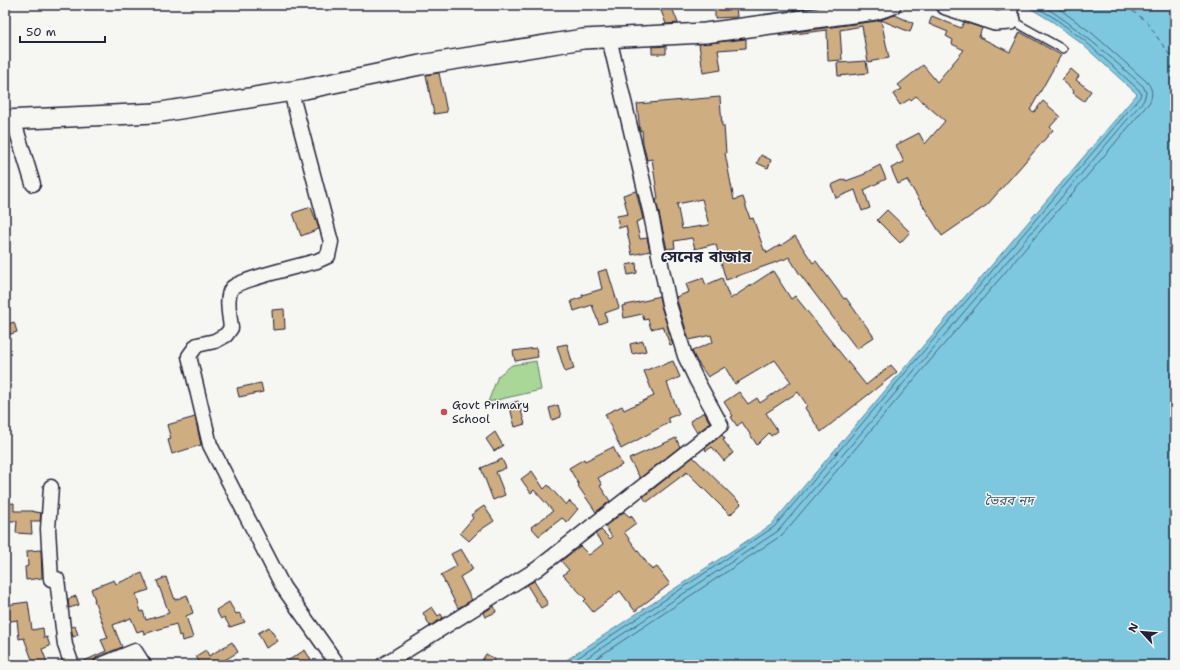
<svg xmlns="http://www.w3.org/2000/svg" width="1180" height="670" font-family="'Shantell Sans','Noto Sans Bengali',sans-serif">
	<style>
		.green { fill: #a9d797; stroke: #667c69 }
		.water { fill: #7ec8df; stroke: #59869d }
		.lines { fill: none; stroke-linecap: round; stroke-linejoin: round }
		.shore { stroke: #47647d; stroke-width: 1 }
		.ferry { stroke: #3e546c; stroke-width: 1; stroke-dasharray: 5 4; stroke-linecap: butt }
		.building { fill: #cead81; stroke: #22223b; fill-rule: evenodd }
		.lane-casing { stroke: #22223b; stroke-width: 10 }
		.street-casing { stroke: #22223b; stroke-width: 17 }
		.secondary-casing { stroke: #22223b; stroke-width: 22 }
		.lane { stroke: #f6f6f2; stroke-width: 7 }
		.street { stroke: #f6f6f2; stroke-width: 14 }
		.secondary { stroke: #f6f6f2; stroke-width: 19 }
		.poi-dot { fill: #d1495b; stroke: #f6f6f2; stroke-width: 1.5 }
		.labels { text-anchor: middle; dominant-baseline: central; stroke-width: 3; stroke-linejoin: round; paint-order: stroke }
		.poi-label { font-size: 12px; fill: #22223b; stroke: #f6f6f2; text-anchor: start }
		.water-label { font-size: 13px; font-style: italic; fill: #3e546c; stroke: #f6f6f2 }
		.district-label { font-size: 16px; font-weight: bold; fill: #22223b; stroke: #f6f6f2 }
	</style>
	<rect width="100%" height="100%" fill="#f6f6f2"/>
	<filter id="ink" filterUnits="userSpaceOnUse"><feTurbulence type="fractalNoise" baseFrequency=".025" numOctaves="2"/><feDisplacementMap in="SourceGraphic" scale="8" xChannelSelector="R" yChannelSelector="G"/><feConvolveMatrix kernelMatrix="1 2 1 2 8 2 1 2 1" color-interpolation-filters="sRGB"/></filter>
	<g filter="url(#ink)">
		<!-- green -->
		<path class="green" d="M536,361L541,390L488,402L498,376L512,365Z"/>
		<!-- water -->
		<path class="water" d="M1025,5H1175V665H559L771,525L1137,94L1082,44L1053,22Z"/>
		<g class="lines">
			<!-- shore -->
			<g class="shore">
				<path d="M567,665L774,527L1140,97L1141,93L1139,90L1085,41L1056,19L1033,5"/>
				<path d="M576,665L778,531L1144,100L1146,92L1143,86C1110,57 1079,28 1042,5"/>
				<path d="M586,665L782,535L1149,103C1153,96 1153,89 1147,82L1092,33L1054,5"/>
			</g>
			<!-- ferry -->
			<path class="ferry" d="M1125,5L1147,22L1175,63"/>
		</g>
		<!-- building -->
		<g class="building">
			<path d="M659,5H671L678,23L666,24Z"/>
			<path d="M736,6L737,17L715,18V7Z"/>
			<path d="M895,15L913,23L910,32L881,20L889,58L868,62L862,26L840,30L842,60L828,61L827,30L779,36V34L877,21Z"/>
			<path d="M932,16L961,28L964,22L982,28L979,37L1010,52L1020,32L1061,55L1030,110L1034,112L1043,101L1060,116L1050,127L1053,130L987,205L942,236L907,180L898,184L891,168L904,162L896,145L919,133L925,144L945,121L916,96L911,100L910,99L900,105L893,94L902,89L898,85L923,65L937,82L964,50L952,44L953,40L946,36L948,32L929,24Z"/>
			<path d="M746,39V48L718,50L721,70L703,73L699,44Z"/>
			<path d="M666,46V54H652V47Z"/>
			<path d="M866,61L868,73L838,76L837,63Z"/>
			<path d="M1071,69L1079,76L1076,80L1091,91L1084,101L1073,93L1074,91L1062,80Z"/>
			<path d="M439,73L447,112L434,114L426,75Z"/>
			<path d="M720,97L722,126H724L726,153H725L734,200L743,197L750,219L753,218L764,250H766L767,253L780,245V246L795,236L813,263L816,261L844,299L846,298L874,337L857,349L799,273L789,257L785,259L726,280L716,245H714V244L695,249L692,238L674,241L675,248L667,249L656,200L658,199L652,159L647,160L643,143L642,130L640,131L637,104ZM702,199L709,225L682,229L677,204Z"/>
			<path d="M761,155L771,160L768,168L757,163Z"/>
			<path d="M880,165L886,179L864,190L870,208L862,211L855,190L836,198L831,185L845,179L846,181L865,174V173Z"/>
			<path d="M636,191L643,219L636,222L640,239L647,238L650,251L632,255L626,226L619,228L617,216L628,214L623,195Z"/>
			<path d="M311,207L319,229L301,236L293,213Z"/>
			<path d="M887,210L910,232L900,243L877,220Z"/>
			<path d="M636,263L637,273L628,275L626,265Z"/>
			<path d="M607,269L619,308L605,313L607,321L599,324L592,305L574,311L571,301L583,297L582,295L602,289L598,272Z"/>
			<path d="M773,271L791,299L795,296L866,385L891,365L897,372L821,432L805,408L807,405L798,392L766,413L778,431L771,436L769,433L757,445L742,422L737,426L731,417L733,416L724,402L739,392L748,404L757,398L760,403L791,382L775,360L735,384L725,367L708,377L696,360L692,351L713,342L711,335L689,340L676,297L689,292L686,284L703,278L706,285L722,278L730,299Z"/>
			<path d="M659,296L661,306L673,344L670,345L663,326L651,329L648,319L644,320L642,314L624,318L622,306L652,299V298Z"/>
			<path d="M284,309L285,329L273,330L272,310Z"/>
			<path d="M14,322L17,332L5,336V325Z"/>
			<path d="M643,341L646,351L632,354L630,344Z"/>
			<path d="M567,344L574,369L565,372L557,346Z"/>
			<path d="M536,348L538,357L515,361L513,351Z"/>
			<path d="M673,361L680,377L667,383L679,414L668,418L670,422L621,449L605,414L622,406L624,410L654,396L644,371L659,365L660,366Z"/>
			<path d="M261,383L263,392L239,397L237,388Z"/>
			<path d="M518,401L525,424L515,427L509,404Z"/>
			<path d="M558,405L561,417L552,420L549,408Z"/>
			<path d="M704,412L710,423L697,433L690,421Z"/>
			<path d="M195,417L201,445L172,454L168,440L171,439L167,425Z"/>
			<path d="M495,432L503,446L494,451L486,439Z"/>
			<path d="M722,435L725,439L723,440L733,453L724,461L712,447L706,451L705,448Z"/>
			<path d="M676,438L680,447L640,478L629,459Z"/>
			<path d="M613,447L622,465L598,478L602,485L600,486L610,501L596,512L578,486L579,485L569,468L584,459L585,461Z"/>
			<path d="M693,457L741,504L730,515L687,472L647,502L643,497Z"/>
			<path d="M502,459L506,468L496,472L505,495L493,500L481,468Z"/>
			<path d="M532,471L544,489L548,485L566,505L569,501L578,509L567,522L562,518L539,536L531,527L553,511L534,490L531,493L521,479Z"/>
			<path d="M14,503V511H32L35,512L41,513L40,521H31L32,534L16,533L17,521H5V504Z"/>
			<path d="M484,506L494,521L479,531L469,541L460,533L473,518L471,515Z"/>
			<path d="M624,512L630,517L631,515L636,523L624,532L652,570L657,567L670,584L635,611L620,591L593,612L584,601L586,599L563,575L569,570L561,561L580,546L589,555L603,544L595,534L601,530L610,539L612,537L605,526Z"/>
			<path d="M461,549L473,569L460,577L472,600L458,608L441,575L457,566L451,554Z"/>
			<path d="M41,550L42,578L26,580L25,567L28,566L27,551Z"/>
			<path d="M142,573L149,590L136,594L141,612L143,611L146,620L169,613L157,581L166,577L169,586H170L175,600L187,595L193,613L186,616L193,638L182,641L181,635L179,636L176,624L144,634L143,630L137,632L131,618L113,625L122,647L97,657L94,660L93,665H80V663L106,651L101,640L108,638L94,600H95L91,589L114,580L116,584Z"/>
			<path d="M534,581L548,604L541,608L527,585Z"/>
			<path d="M76,596L79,605L69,608L68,599Z"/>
			<path d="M28,602L32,630L43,628L44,638L47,637L50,646L42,649L48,665H34L24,638L19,639L17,620L5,622V605Z"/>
			<path d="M229,602L236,614L239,613L245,622L230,627L224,617L221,619L216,610Z"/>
			<path d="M494,606L496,612L485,617L483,613Z"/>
			<path d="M432,607L438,616L441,614L443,618L430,626L423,613Z"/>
			<path d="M75,626L78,635L73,637L71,627Z"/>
			<path d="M269,627L278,641L266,648L258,633Z"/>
			<path d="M232,642L238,652L217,665H193L199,662L196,656L206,650L209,656Z"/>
			<path d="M305,650L314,665H281Z"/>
			<path d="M486,654L495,659L491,665H479Z"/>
		</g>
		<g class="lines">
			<defs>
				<path id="lane" d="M1016,5L1011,20L1063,49"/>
				<g id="street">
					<path d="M291,92L331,242L328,256L317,261C303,265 239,280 232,288C225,297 230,317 231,328L226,335L215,341L197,345L189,356L210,445L283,587L338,665"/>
					<path d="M13,119L33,184"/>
					<path d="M51,487L48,529L51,579H57L65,645L72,665"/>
					<path d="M101,665L135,651L144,665"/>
					<path d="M383,665L537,569L721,425L697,381L685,356L669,304L651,215L609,38"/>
				</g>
				<g id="secondary">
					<path d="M946,5L995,21L1011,20"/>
					<path d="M5,120L155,113L305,89L420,65L583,39L705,33L875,10L891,5"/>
				</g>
			</defs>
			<!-- lane casing -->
			<use href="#lane" class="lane-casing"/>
			<!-- street casing -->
			<use href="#street" class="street-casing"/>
			<!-- secondary casing -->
			<use href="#secondary" class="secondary-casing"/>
			<!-- lane -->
			<use href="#lane" class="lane"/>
			<!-- street -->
			<use href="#street" class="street"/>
			<!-- secondary -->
			<use href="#secondary" class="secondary"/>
		</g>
	</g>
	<!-- markers -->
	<circle class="poi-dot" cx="444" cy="412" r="4"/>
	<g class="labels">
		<!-- poi labels -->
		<g class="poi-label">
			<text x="452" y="405">Govt Primary<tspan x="452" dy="14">School</tspan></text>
		</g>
		<!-- water labels -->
		<g class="water-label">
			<text x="1009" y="500">ভৈরব নদ</text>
		</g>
		<!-- district labels -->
		<g class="district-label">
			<text x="706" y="256">সেনের বাজার</text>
		</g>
	</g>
	<!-- margin -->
	<rect width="1180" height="670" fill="none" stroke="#f6f6f2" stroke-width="20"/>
	<rect x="10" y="10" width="1160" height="650" fill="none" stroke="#22223b" stroke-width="1.5" filter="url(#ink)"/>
	<!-- north arrow -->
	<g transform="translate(1142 632) rotate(296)" stroke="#f6f6f2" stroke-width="3" paint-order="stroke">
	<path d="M0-3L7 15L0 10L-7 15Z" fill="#22223b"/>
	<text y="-6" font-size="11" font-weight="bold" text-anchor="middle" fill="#22223b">N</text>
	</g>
	<!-- scale -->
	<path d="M20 36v6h85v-6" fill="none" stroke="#22223b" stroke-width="2"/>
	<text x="26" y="36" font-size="12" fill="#22223b" stroke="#f6f6f2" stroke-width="3" paint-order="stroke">50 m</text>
</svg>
